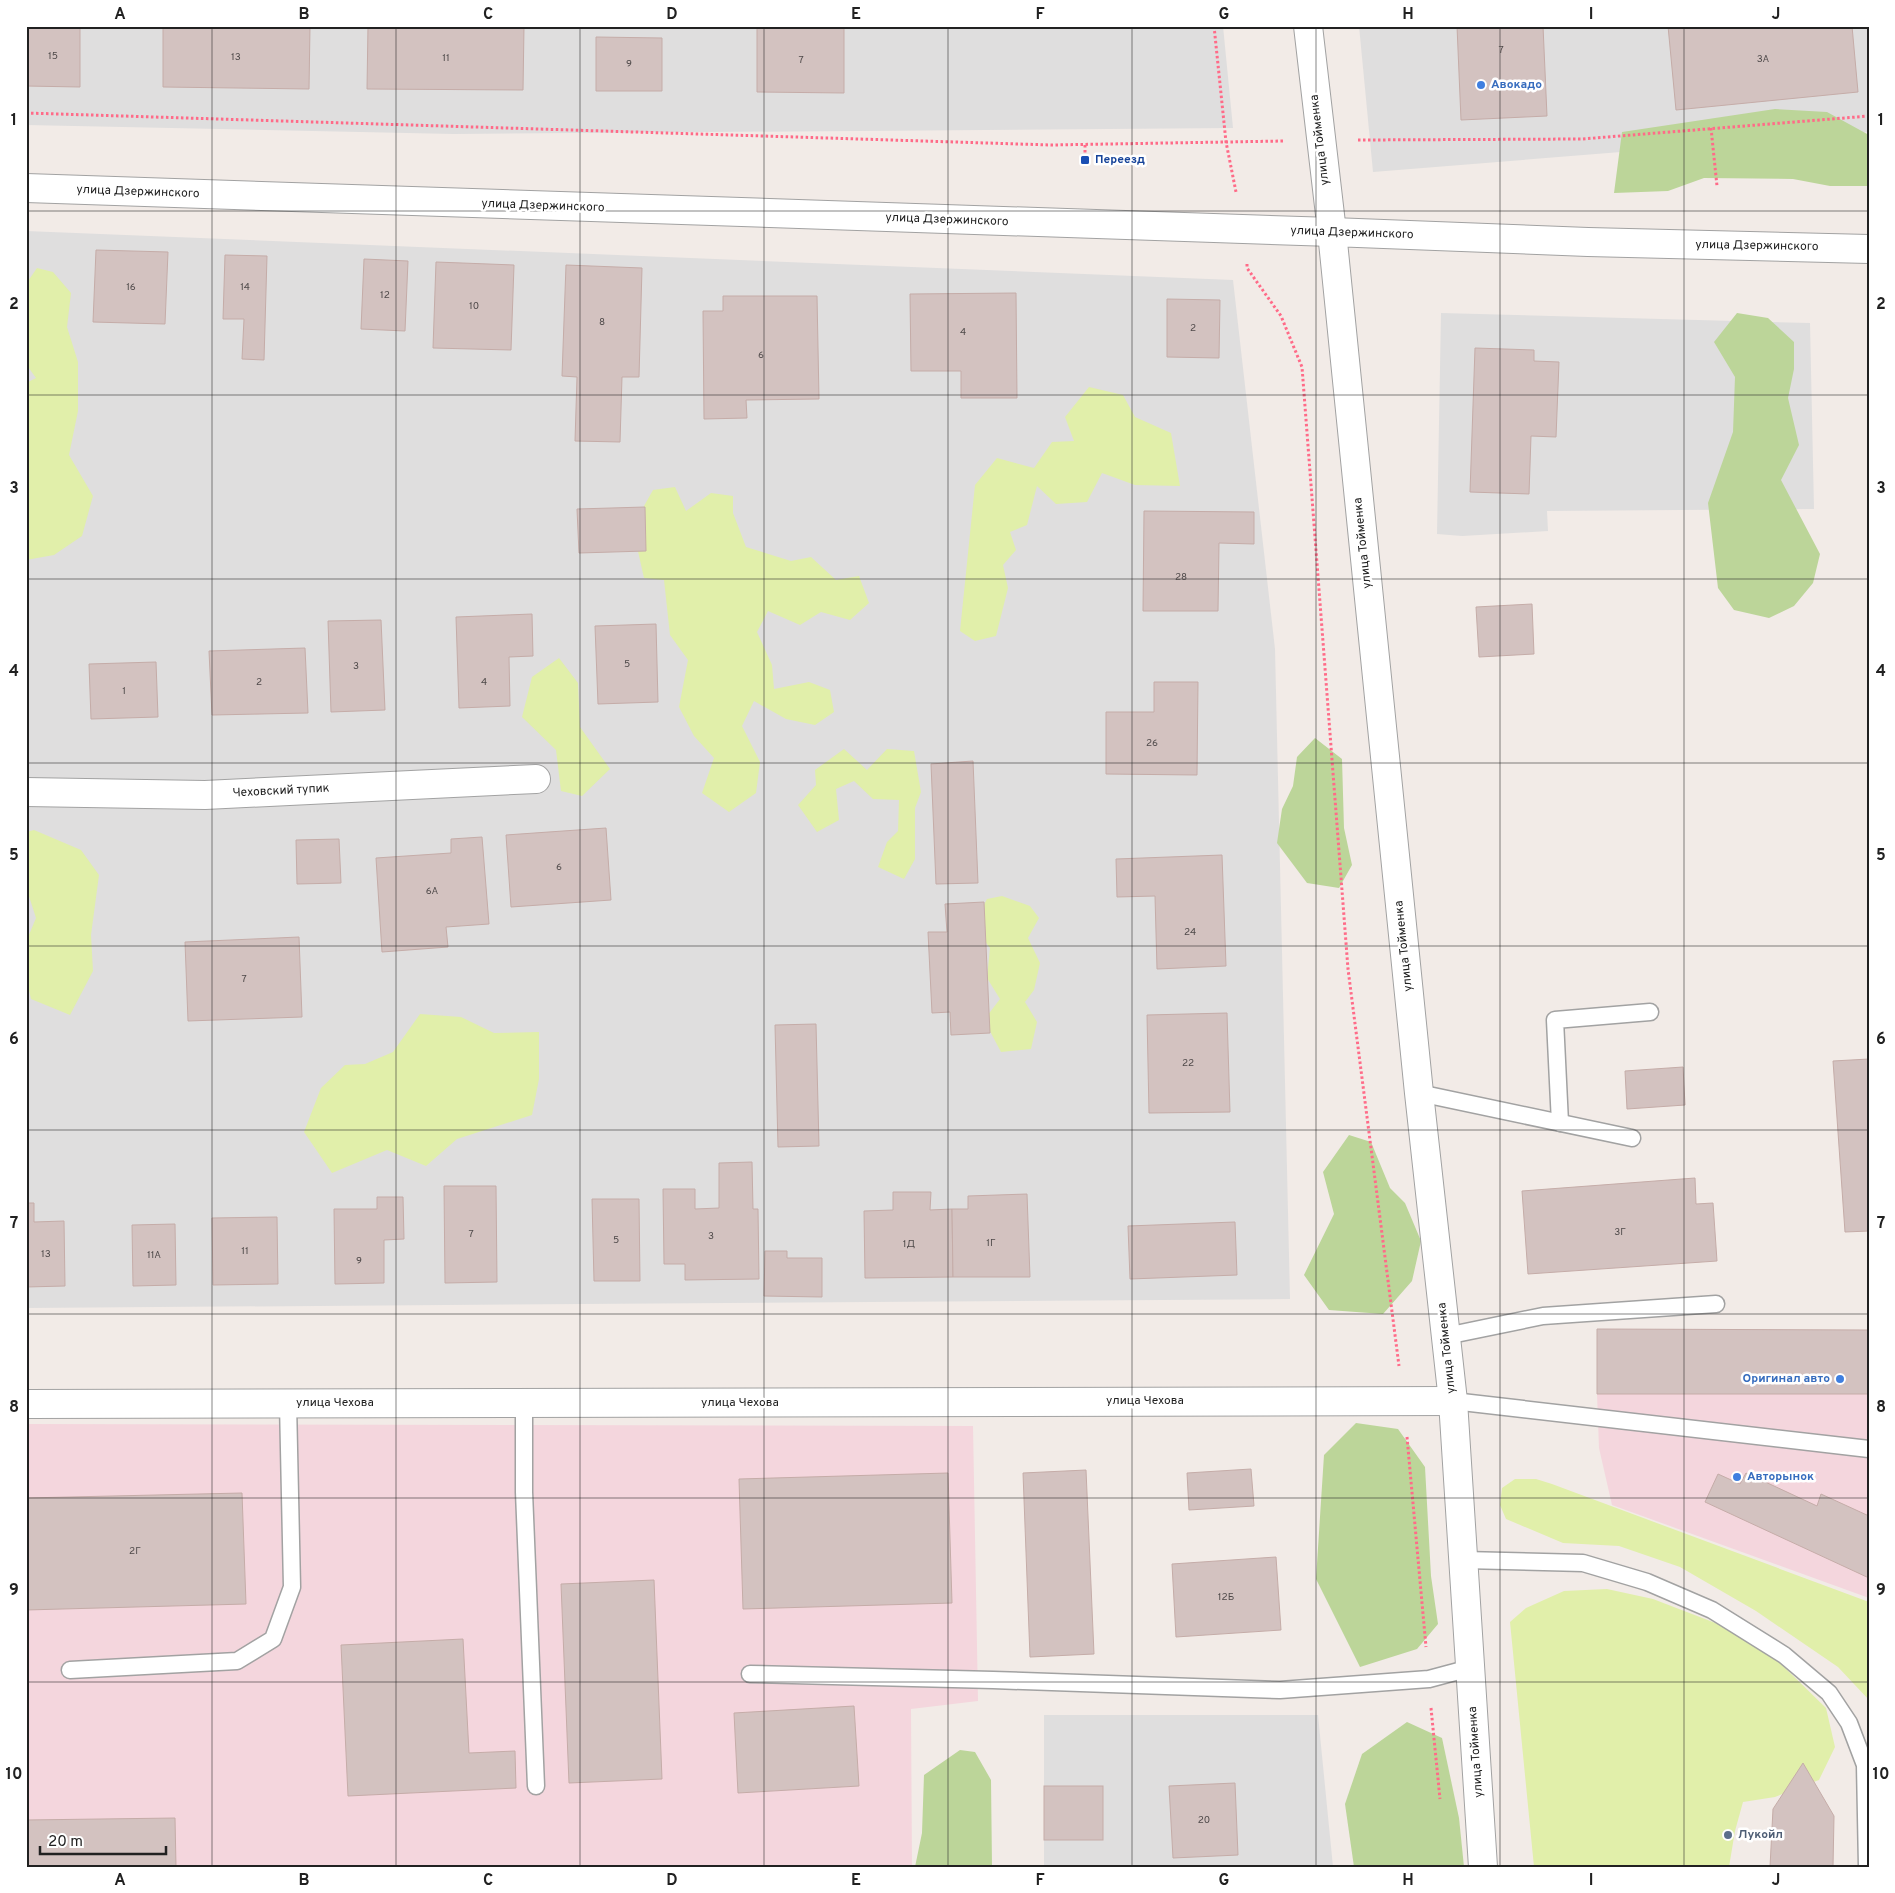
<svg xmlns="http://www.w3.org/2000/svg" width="1895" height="1893" font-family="Overpass,sans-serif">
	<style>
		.residential { fill: #dfdede }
		.commercial { fill: #f4d6dd }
		.grass { fill: #e1efaa }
		.forest { fill: #bcd599 }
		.building { fill: #d3c2c0; stroke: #c5aca8 }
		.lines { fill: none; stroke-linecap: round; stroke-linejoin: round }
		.service-casing { stroke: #a2a2a2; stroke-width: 19 }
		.minor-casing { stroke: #a2a2a2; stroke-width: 30 }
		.tertiary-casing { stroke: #a2a2a2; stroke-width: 30 }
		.path { stroke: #ff6b88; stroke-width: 3; stroke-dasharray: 2.5 2.5; stroke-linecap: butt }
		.service { stroke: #fff; stroke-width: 16 }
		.minor { stroke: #fff; stroke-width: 28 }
		.tertiary { stroke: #fff; stroke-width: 28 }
		.grid { fill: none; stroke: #212121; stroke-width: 1; stroke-opacity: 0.55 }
		.shop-dot { fill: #3f7fe0; stroke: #fff; stroke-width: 2 }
		.transit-dot { fill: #1a4fb4; stroke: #fff; stroke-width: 2 }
		.service-dot { fill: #5c6f8a; stroke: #fff; stroke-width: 2 }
		.labels { text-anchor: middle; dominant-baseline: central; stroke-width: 5; stroke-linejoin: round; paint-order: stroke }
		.number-label { font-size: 10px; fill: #4e4949 }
		.shop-label { font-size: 12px; font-weight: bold; fill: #366cbe; stroke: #fff; text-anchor: start }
		.street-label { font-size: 12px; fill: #212121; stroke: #fff }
		.transit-label { font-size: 12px; font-weight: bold; fill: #164399; stroke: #fff; text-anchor: start }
		.service-label { font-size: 12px; font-weight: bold; fill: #4e5e75; stroke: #fff; text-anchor: start }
		.neatline { fill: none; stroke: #212121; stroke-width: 2 }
		.grid-label { font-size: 16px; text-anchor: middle; font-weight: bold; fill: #212121 }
	</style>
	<rect width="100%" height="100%" fill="#f2ebe7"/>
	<!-- residential -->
	<g class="residential">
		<path d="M26,26H1223L1233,128L454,134L26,125Z"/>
		<path d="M1359,26H1869V132L1373,172Z"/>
		<path d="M26,231L1233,280L1275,649L1290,1299L26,1308Z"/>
		<path d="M1441,313L1810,323L1814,509L1547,511L1548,531L1462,536L1437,534Z"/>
		<path d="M1044,1715H1318L1333,1867H1044Z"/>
	</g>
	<!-- commercial -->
	<g class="commercial">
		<path d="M1597,1329L1869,1330V1598L1612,1505L1599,1448L1597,1394Z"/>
		<path d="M26,1424L973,1426L978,1701L911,1709L912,1867H26Z"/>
	</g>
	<!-- grass -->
	<g class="grass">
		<path d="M37,268L53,272L71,293L67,327L78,362V411L69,455L93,496L82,536L54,555L26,560V383L36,378L26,364V332L29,325L26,304V284Z"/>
		<path d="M1089,387L1123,395L1135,417L1171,433L1180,486L1135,485L1102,473L1087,502L1056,504L1037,486L1027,525L1010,532L1016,550L1003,565L1008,588L996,636L975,641L960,631L975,485L997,458L1034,468L1052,442L1074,441L1065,417Z"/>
		<path d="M675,487L686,511L711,493L733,496V513L746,547L791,561L811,557L836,580L859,576L869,603L850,620L821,612L800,625L768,611L757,632L772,665L774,689L809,682L830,690L834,712L815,725L786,719L754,701L742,726L760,762L756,793L729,812L702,793L714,758L694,736L679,707L688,660L670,635L664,580L644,578L635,538L644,506L653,490Z"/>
		<path d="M559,658L578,683L580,727L610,769L582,796L561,791L556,750L522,717L532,677Z"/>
		<path d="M844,749L867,770L887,749L914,751L921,792L915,808V859L904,879L878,867L887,842L898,831L899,800L873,799L854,781L836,789L839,820L817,832L798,805L816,785L815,770Z"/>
		<path d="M34,830L81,850L99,875L91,935L93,971L70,1015L31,999L26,978V942L36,918L26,887V832Z"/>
		<path d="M1002,896L1030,906L1039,918L1028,938L1040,963L1034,990L1025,1002L1037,1022L1031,1049L1001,1052L984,1020L1000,999L987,978L990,948L973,926L987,899Z"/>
		<path d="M420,1014L461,1017L494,1033L539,1032V1079L532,1115L457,1139L426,1166L387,1150L332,1173L304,1132L321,1088L345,1065L365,1064L393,1052Z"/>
		<path d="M1515,1479H1536L1552,1484L1869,1602V1700L1838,1667L1756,1611L1680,1567L1619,1546L1563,1543L1506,1519L1500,1505L1502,1488Z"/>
		<path d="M1607,1589L1653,1599L1718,1624L1776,1659L1826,1708L1835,1747L1819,1780L1775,1797L1743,1802L1735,1831L1729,1867H1534L1510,1622L1526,1608L1564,1591Z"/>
	</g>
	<!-- forest -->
	<g class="forest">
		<path d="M1775,109L1827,112L1869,135V186H1830L1793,179L1704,178L1668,191L1614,193L1622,132Z"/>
		<path d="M1737,313L1768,318L1794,342V369L1788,398L1799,445L1781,480L1820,554L1813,583L1794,606L1769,618L1734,610L1718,588L1708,503L1733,432L1735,377L1714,342Z"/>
		<path d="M1315,738L1342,759L1344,828L1352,865L1339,888L1307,883L1277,843L1282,809L1293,786L1297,757Z"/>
		<path d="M1349,1135L1371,1142L1390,1188L1405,1203L1421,1241L1412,1281L1383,1314L1329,1310L1304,1275L1334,1214L1323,1172Z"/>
		<path d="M1356,1423L1398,1429L1425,1467L1431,1576L1438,1624L1417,1649L1360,1667L1316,1579L1324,1455Z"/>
		<path d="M1407,1722L1442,1738L1459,1818L1464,1867H1354L1345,1804L1362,1754Z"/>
		<path d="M960,1750L975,1752L991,1780L992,1867H915L922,1833L924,1775Z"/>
	</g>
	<!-- building -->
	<g class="building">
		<path d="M26,26H80V87L26,86Z"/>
		<path d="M163,26H310L309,89L163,87Z"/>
		<path d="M368,26H524L523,90L367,89Z"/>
		<path d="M1457,26H1543L1547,116L1461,120Z"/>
		<path d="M1668,26H1852L1858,92L1676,110Z"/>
		<path d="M757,27L844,28V93L757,92Z"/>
		<path d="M596,37L662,38V91H596Z"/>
		<path d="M26,248H28L26,299Z"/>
		<path d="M96,250L168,252L165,324L93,322Z"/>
		<path d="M225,255L267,256L264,360L242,359L244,319H223Z"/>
		<path d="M364,259L408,261L405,331L361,329Z"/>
		<path d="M436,262L514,265L511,350L433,348Z"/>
		<path d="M566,265L642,268L639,377H622L620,442L575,441L577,377L562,376Z"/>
		<path d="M1016,293L1017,398H961V371H911L910,294Z"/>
		<path d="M723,296H817L819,399L746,400L747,418L704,419L703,311H723Z"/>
		<path d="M1167,299L1220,300L1219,358L1167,357Z"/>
		<path d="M1475,348L1534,350V361L1559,362L1556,437L1531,436L1529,494L1470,492Z"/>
		<path d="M645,507L646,551L579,553L577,509Z"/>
		<path d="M1144,511L1254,512V544L1219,543L1218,611H1143Z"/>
		<path d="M1532,604L1534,654L1479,657L1476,607Z"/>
		<path d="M532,614L533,656L509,657L510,706L459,708L456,617Z"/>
		<path d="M381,620L385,710L331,712L328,621Z"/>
		<path d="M656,624L658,702L598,704L595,626Z"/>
		<path d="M305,648L308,713L212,715L209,651Z"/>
		<path d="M156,662L158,717L91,719L89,664Z"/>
		<path d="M1154,682H1198L1197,775L1106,774V712H1154Z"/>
		<path d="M973,761L978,883L936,884L931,764Z"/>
		<path d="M606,828L611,900L511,907L506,835Z"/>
		<path d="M482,837L489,924L446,927L448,947L382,952L376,858L451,853V839Z"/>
		<path d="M339,839L341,883L297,884L296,840Z"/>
		<path d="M1222,855L1226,966L1157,969L1155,896L1117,897L1116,859Z"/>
		<path d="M984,902L990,1033L951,1035L950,1012L932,1013L928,932H947L945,904Z"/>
		<path d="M299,937L302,1017L188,1021L185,942Z"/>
		<path d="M1227,1013L1230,1112L1149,1113L1147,1015Z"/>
		<path d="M816,1024L819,1146L778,1147L775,1025Z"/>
		<path d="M1869,1059V1231L1845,1232L1833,1061Z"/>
		<path d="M1683,1067L1685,1105L1627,1109L1625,1071Z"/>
		<path d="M752,1162L753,1209H758L759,1279L685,1280V1264H664L663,1189H695V1209L719,1208V1163Z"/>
		<path d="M1695,1178L1696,1204L1713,1203L1717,1261L1528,1274L1522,1191Z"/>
		<path d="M444,1186H496L497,1282L445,1283Z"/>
		<path d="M893,1192H931L930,1210L952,1209L953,1277L865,1278L864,1211L893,1210Z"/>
		<path d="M1027,1194L1030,1277H953L952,1209H968V1196Z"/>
		<path d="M377,1197H403L404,1239L384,1240V1283L335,1284L334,1209H377Z"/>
		<path d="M592,1199H639L640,1281H594Z"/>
		<path d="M26,1203H34V1222L64,1221L65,1286L26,1287Z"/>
		<path d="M277,1217L278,1284L213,1285L212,1218Z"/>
		<path d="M1235,1222L1237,1275L1130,1279L1128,1226Z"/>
		<path d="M175,1224L176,1285L133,1286L132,1225Z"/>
		<path d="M765,1251H787V1258H822V1297L764,1296Z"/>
		<path d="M1597,1329L1869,1330V1394H1597Z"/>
		<path d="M1251,1469L1254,1506L1189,1510L1187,1473Z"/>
		<path d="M1086,1470L1094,1654L1030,1657L1023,1473Z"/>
		<path d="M948,1473L952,1603L743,1609L739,1479Z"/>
		<path d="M1746,1473L1817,1506L1821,1494L1869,1516V1578L1705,1502L1718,1474L1740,1484Z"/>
		<path d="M242,1493L246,1604L26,1610V1498Z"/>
		<path d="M1276,1557L1281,1630L1176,1637L1172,1564Z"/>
		<path d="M654,1580L662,1779L569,1783L561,1584Z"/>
		<path d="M463,1639L469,1753L515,1751L516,1788L348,1796L341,1645Z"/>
		<path d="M854,1706L859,1786L738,1793L734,1713Z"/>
		<path d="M1803,1763L1834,1816L1833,1867H1770L1773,1809Z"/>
		<path d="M1235,1783L1238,1855L1173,1858L1169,1786Z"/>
		<rect x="1044" y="1786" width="59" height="54"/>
		<path d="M175,1818L176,1867H26V1820Z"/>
	</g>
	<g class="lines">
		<defs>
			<g id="service">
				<path d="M1419,1093L1632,1138"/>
				<path d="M1560,1123L1555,1020L1650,1012"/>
				<path d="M1446,1336L1543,1316L1716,1304"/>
				<path d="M1453,1401L1869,1449"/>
				<path d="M524,1403V1492L536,1786"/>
				<path d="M1464,1560L1583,1563L1647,1582L1712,1610L1784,1655L1829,1693L1849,1723L1865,1765L1867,1867"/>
				<path d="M70,1670L237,1661L273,1639L292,1587L288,1403"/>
				<path d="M750,1674L993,1680L1280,1690L1429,1679L1470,1668"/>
			</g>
			<g id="minor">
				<path d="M26,188L1332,232L1308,26"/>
				<path d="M26,792L205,795L536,779"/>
				<path d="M26,1404L1453,1401"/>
			</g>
			<path id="tertiary" d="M1483,1867L1453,1401L1419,1093L1332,232L1588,242L1869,249"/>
		</defs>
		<!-- service casing -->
		<use href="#service" class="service-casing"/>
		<!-- minor casing -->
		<use href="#minor" class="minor-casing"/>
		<!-- tertiary casing -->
		<use href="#tertiary" class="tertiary-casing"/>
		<!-- path -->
		<g class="path">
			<path d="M1214,26L1226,142L1236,192"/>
			<path d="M26,113L1051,145L1284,141"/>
			<path d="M1711,128L1717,186"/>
			<path d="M1358,140L1582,139L1869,116"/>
			<path d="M1085,145V160"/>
			<path d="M1247,264V268L1281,316L1302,367L1348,969L1399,1366"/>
			<path d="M1407,1437L1426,1647"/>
			<path d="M1431,1708L1440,1799"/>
		</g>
		<!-- service -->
		<use href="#service" class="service"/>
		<!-- minor -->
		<use href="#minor" class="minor"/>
		<!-- tertiary -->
		<use href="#tertiary" class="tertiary"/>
	</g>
	<!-- grid -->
	<path class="grid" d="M212,26V1867M396,26V1867M580,26V1867M764,26V1867M948,26V1867M1132,26V1867M1316,26V1867M1500,26V1867M1684,26V1867M26,211H1869M26,395H1869M26,579H1869M26,763H1869M26,946H1869M26,1130H1869M26,1314H1869M26,1498H1869M26,1682H1869"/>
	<!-- markers -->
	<g class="shop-dot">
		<circle cx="1481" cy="85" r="5"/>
		<circle cx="1840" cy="1379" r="5"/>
		<circle cx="1737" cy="1477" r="5"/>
	</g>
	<rect class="transit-dot" x="1080" y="155" width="10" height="10" rx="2.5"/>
	<circle class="service-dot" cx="1728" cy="1835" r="5"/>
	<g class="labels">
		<!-- number labels -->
		<g class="number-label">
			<text x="1501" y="50">7</text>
			<text x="53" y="56">15</text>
			<text x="236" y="57">13</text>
			<text x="446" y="58">11</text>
			<text x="1763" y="59">3А</text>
			<text x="801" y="60">7</text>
			<text x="629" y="64">9</text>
			<text x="131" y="287">16</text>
			<text x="245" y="287">14</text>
			<text x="385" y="295">12</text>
			<text x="474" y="306">10</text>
			<text x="602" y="322">8</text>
			<text x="1193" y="328">2</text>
			<text x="963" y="332">4</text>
			<text x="761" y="355">6</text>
			<text x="1181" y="577">28</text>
			<text x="627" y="664">5</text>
			<text x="356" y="666">3</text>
			<text x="259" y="682">2</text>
			<text x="484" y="682">4</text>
			<text x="124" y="691">1</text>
			<text x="1152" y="743">26</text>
			<text x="559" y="867">6</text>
			<text x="432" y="891">6А</text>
			<text x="1190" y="932">24</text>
			<text x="244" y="979">7</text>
			<text x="1188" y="1063">22</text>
			<text x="1620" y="1232">3Г</text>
			<text x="471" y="1234">7</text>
			<text x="711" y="1236">3</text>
			<text x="616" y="1240">5</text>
			<text x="991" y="1243">1Г</text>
			<text x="909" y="1244">1Д</text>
			<text x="245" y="1251">11</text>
			<text x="46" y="1254">13</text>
			<text x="154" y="1255">11А</text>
			<text x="359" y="1261">9</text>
			<text x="135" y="1551">2Г</text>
			<text x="1226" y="1597">12Б</text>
			<text x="1204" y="1820">20</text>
		</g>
		<!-- shop labels -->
		<g class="shop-label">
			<text x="1491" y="85">Авокадо</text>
			<text x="1830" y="1379" text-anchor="end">Оригинал авто</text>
			<text x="1747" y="1477">Авторынок</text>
		</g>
		<!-- street labels -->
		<g class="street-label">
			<text transform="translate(1320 140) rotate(-97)">улица Тойменка</text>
			<text transform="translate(138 192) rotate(2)">улица Дзержинского</text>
			<text transform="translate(543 206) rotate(2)">улица Дзержинского</text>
			<text transform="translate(947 220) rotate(2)">улица Дзержинского</text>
			<text transform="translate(1352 233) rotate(2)">улица Дзержинского</text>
			<text transform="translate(1757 246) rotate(1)">улица Дзержинского</text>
			<text transform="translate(1363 543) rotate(-96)">улица Тойменка</text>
			<text transform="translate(281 791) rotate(-3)">Чеховский тупик</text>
			<text transform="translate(1404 946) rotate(-96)">улица Тойменка</text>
			<text transform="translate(1447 1348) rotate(-96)">улица Тойменка</text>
			<text x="1145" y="1401">улица Чехова</text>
			<text x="335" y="1403">улица Чехова</text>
			<text x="740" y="1403">улица Чехова</text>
			<text transform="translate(1476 1752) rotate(-94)">улица Тойменка</text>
		</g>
		<!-- transit labels -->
		<g class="transit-label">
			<text x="1095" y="160">Переезд</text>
		</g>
		<!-- service labels -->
		<g class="service-label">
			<text x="1738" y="1835">Лукойл</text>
		</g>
	</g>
	<!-- border -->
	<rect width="1895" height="1893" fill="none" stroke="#ffffff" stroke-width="55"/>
	<!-- scale -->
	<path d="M40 1846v8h126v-8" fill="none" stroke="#212121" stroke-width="2.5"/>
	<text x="48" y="1846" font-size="15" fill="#212121" stroke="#ffffff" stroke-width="4" paint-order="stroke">20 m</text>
	<rect x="28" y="28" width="1840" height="1838" class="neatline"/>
	<g class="grid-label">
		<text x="120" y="19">A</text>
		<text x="304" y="19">B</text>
		<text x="488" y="19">C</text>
		<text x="672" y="19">D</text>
		<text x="856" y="19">E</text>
		<text x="1040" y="19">F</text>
		<text x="1224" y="19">G</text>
		<text x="1408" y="19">H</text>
		<text x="1591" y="19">I</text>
		<text x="1776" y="19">J</text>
		<text x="14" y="125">1</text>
		<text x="1881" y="125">1</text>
		<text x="14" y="309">2</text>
		<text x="1881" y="309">2</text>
		<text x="14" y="493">3</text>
		<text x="1881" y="493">3</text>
		<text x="14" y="676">4</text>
		<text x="1881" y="676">4</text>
		<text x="14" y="860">5</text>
		<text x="1881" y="860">5</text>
		<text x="14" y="1044">6</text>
		<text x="1881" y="1044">6</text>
		<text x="14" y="1228">7</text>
		<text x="1881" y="1228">7</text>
		<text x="14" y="1412">8</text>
		<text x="1881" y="1412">8</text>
		<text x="14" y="1595">9</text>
		<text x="1881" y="1595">9</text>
		<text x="14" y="1779">10</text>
		<text x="1881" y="1779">10</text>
		<text x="120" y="1885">A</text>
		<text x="304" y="1885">B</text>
		<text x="488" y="1885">C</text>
		<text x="672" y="1885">D</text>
		<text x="856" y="1885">E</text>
		<text x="1040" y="1885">F</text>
		<text x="1224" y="1885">G</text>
		<text x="1408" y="1885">H</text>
		<text x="1591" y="1885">I</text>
		<text x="1776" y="1885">J</text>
	</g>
</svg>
